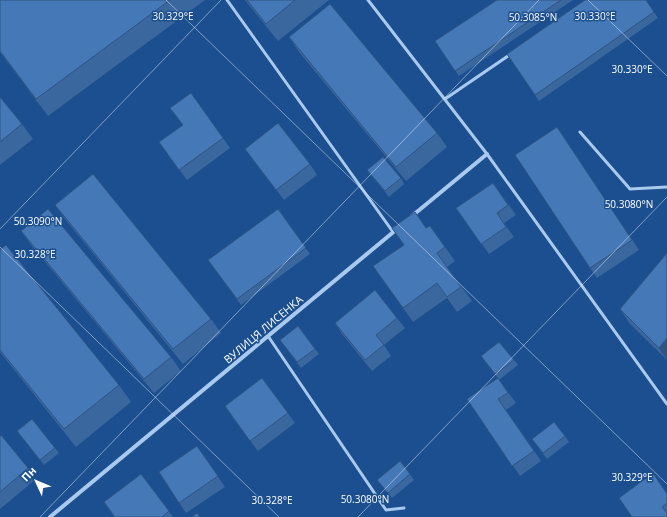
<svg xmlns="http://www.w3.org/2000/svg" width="667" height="517" font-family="'Open Sans',sans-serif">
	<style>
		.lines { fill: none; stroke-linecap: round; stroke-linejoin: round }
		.lane { stroke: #a9c9ee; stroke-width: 3 }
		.street { stroke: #a9c9ee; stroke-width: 4 }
		.wall { fill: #3a679d }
		.shaded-wall { fill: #305480 }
		.building { fill: #4478b7; stroke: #305480 }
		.ticks { fill: none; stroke: #fff; stroke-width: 1; stroke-opacity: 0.45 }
		.labels { text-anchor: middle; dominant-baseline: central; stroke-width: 3; stroke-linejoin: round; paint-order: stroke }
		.street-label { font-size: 11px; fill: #fff; stroke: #1b4f8f }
		.ticks-label { font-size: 10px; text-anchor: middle; fill: #fff; stroke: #1b4f8f; stroke-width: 3; stroke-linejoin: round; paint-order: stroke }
	</style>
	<rect width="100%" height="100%" fill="#1b4f8f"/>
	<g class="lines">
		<!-- lane -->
		<g class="lane">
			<path d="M227,0L393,232"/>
			<path d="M368,0L487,154L667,404"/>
			<path d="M445,99L511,54"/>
			<path d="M580,132L630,189L667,187"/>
			<path d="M268,336L386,510L404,508"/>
		</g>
		<!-- street -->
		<g class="street">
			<path d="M412,216L487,154"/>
			<path d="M50,517L397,229"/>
		</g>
	</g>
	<!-- wall -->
	<g class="wall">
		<path d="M0,0H205L48,116L0,52Z"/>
		<path d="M245,0H329L278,41Z"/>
		<path d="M497,0H573L459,76L435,41Z"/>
		<path d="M646,0L658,18L539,101L507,54Z"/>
		<path d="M289,37L437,133L447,147L406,181L299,52Z"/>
		<path d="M191,93L230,148L187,180L159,142L183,125L170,108Z"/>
		<path d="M0,97L22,124L33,139L0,165Z"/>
		<path d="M564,138L639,250L597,278L590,268Z"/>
		<path d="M245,149L310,164L317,175L284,200Z"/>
		<path d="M367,170L401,178L404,184L389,197Z"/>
		<path d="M493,183L516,215L504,223L514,237L489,254L456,208Z"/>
		<path d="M55,205L211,319L221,333L183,364L65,219Z"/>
		<path d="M278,209L310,254L241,305L208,260Z"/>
		<path d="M430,226L455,261L447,267L472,301L457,312L447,298L413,322L373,266L404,245L392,228H426Z"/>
		<path d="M21,231L171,357L181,371L154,393L31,245Z"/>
		<path d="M0,250L119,385L131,402L76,447L0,352Z"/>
		<path d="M667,253V360L630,324L620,309Z"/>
		<path d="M397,318L405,328L384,345L391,356L372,371L342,334L335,323Z"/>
		<path d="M298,326L319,354L301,368L280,340Z"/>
		<path d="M481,356L514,360L518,365L499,380L498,378L516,403L506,410L541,461L520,476L467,399L498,378Z"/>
		<path d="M288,413L295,423L258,451L232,417Z"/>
		<path d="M17,431L55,448L59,453L44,465Z"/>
		<path d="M0,436L28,468L36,479L0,509Z"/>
		<path d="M565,436L569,442L547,459L532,439Z"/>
		<path d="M197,446L225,487L186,513L159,472Z"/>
		<path d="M141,474L173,517H114L104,502Z"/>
		<path d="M410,474L414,480L392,498L377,480Z"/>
		<path d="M667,494V517H632Z"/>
	</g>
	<!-- shaded-wall -->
	<path class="shaded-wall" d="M667,338V360L659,348Z"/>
	<!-- building -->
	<g class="building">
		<path d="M0,0H170L36,99L0,51Z"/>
		<path d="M247,0H295L266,24Z"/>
		<path d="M497,0H561L455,71L435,41Z"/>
		<path d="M585,0H646L654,12L535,95L507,54Z"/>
		<path d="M330,4L437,133L396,167L289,37Z"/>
		<path d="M191,93L223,138L179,170L159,142L183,125L170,108Z"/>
		<path d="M0,97L22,124L0,142Z"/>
		<path d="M278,123L310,164L276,190L245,149Z"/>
		<path d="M557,127L632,240L590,268L515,155Z"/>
		<path d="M383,157L401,178L385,191L367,170Z"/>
		<path d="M93,174L211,319L173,349L55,205Z"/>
		<path d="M493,183L508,205L497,213L506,227L481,244L456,208Z"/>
		<path d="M48,209L171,357L144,379L21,231Z"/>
		<path d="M278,209L306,248L237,299L208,260Z"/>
		<path d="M415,212L426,228L430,226L445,247L437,253L461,287L447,297L437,283L403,308L373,266L404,245L392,228Z"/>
		<path d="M6,245L119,385L64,429L0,350V250Z"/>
		<path d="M667,253V338L659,348L620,309Z"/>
		<path d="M375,290L397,318L376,335L384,345L365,360L335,323Z"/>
		<path d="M298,326L315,349L297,362L280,340Z"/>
		<path d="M499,342L514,360L495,374L481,356Z"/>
		<path d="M262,378L288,413L250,441L225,406Z"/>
		<path d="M498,378L508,393L498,399L534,451L512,466L467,399Z"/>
		<path d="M32,419L55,448L40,460L17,431Z"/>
		<path d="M554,422L565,436L543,453L532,439Z"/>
		<path d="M1,435L28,468L0,492V436Z"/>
		<path d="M197,446L218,476L179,503L159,472Z"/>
		<path d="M400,461L410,474L388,493L377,480Z"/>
		<path d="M653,473L667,494V503L662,507L667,513V517H632L619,498Z"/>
		<path d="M141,474L169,511L162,517H115L104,502Z"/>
		<path d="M197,513L200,517H192Z"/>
	</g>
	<!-- ticks -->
	<path class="ticks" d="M166,0L667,484M588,0L667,76M0,229L221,0M0,247L279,517M40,517L539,0M358,517L667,197"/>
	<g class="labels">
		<!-- street labels -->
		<g class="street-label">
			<text transform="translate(263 329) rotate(-40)">ВУЛИЦЯ ЛИСЕНКА</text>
		</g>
	</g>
	<g class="ticks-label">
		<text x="173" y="20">30.329°E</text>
		<text x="595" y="20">30.330°E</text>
		<text x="533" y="21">50.3085°N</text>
		<text x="632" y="73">30.330°E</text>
		<text x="629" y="208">50.3080°N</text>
		<text x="38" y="225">50.3090°N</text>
		<text x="35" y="258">30.328°E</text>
		<text x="632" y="481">30.329°E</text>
		<text x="365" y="503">50.3080°N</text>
		<text x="272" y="504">30.328°E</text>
	</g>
	<!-- north arrow -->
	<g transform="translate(36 481) rotate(314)" stroke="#1b4f8f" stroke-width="3" paint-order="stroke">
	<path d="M0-3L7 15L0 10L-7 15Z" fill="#ffffff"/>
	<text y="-6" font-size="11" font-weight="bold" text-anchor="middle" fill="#ffffff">Пн</text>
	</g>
</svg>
